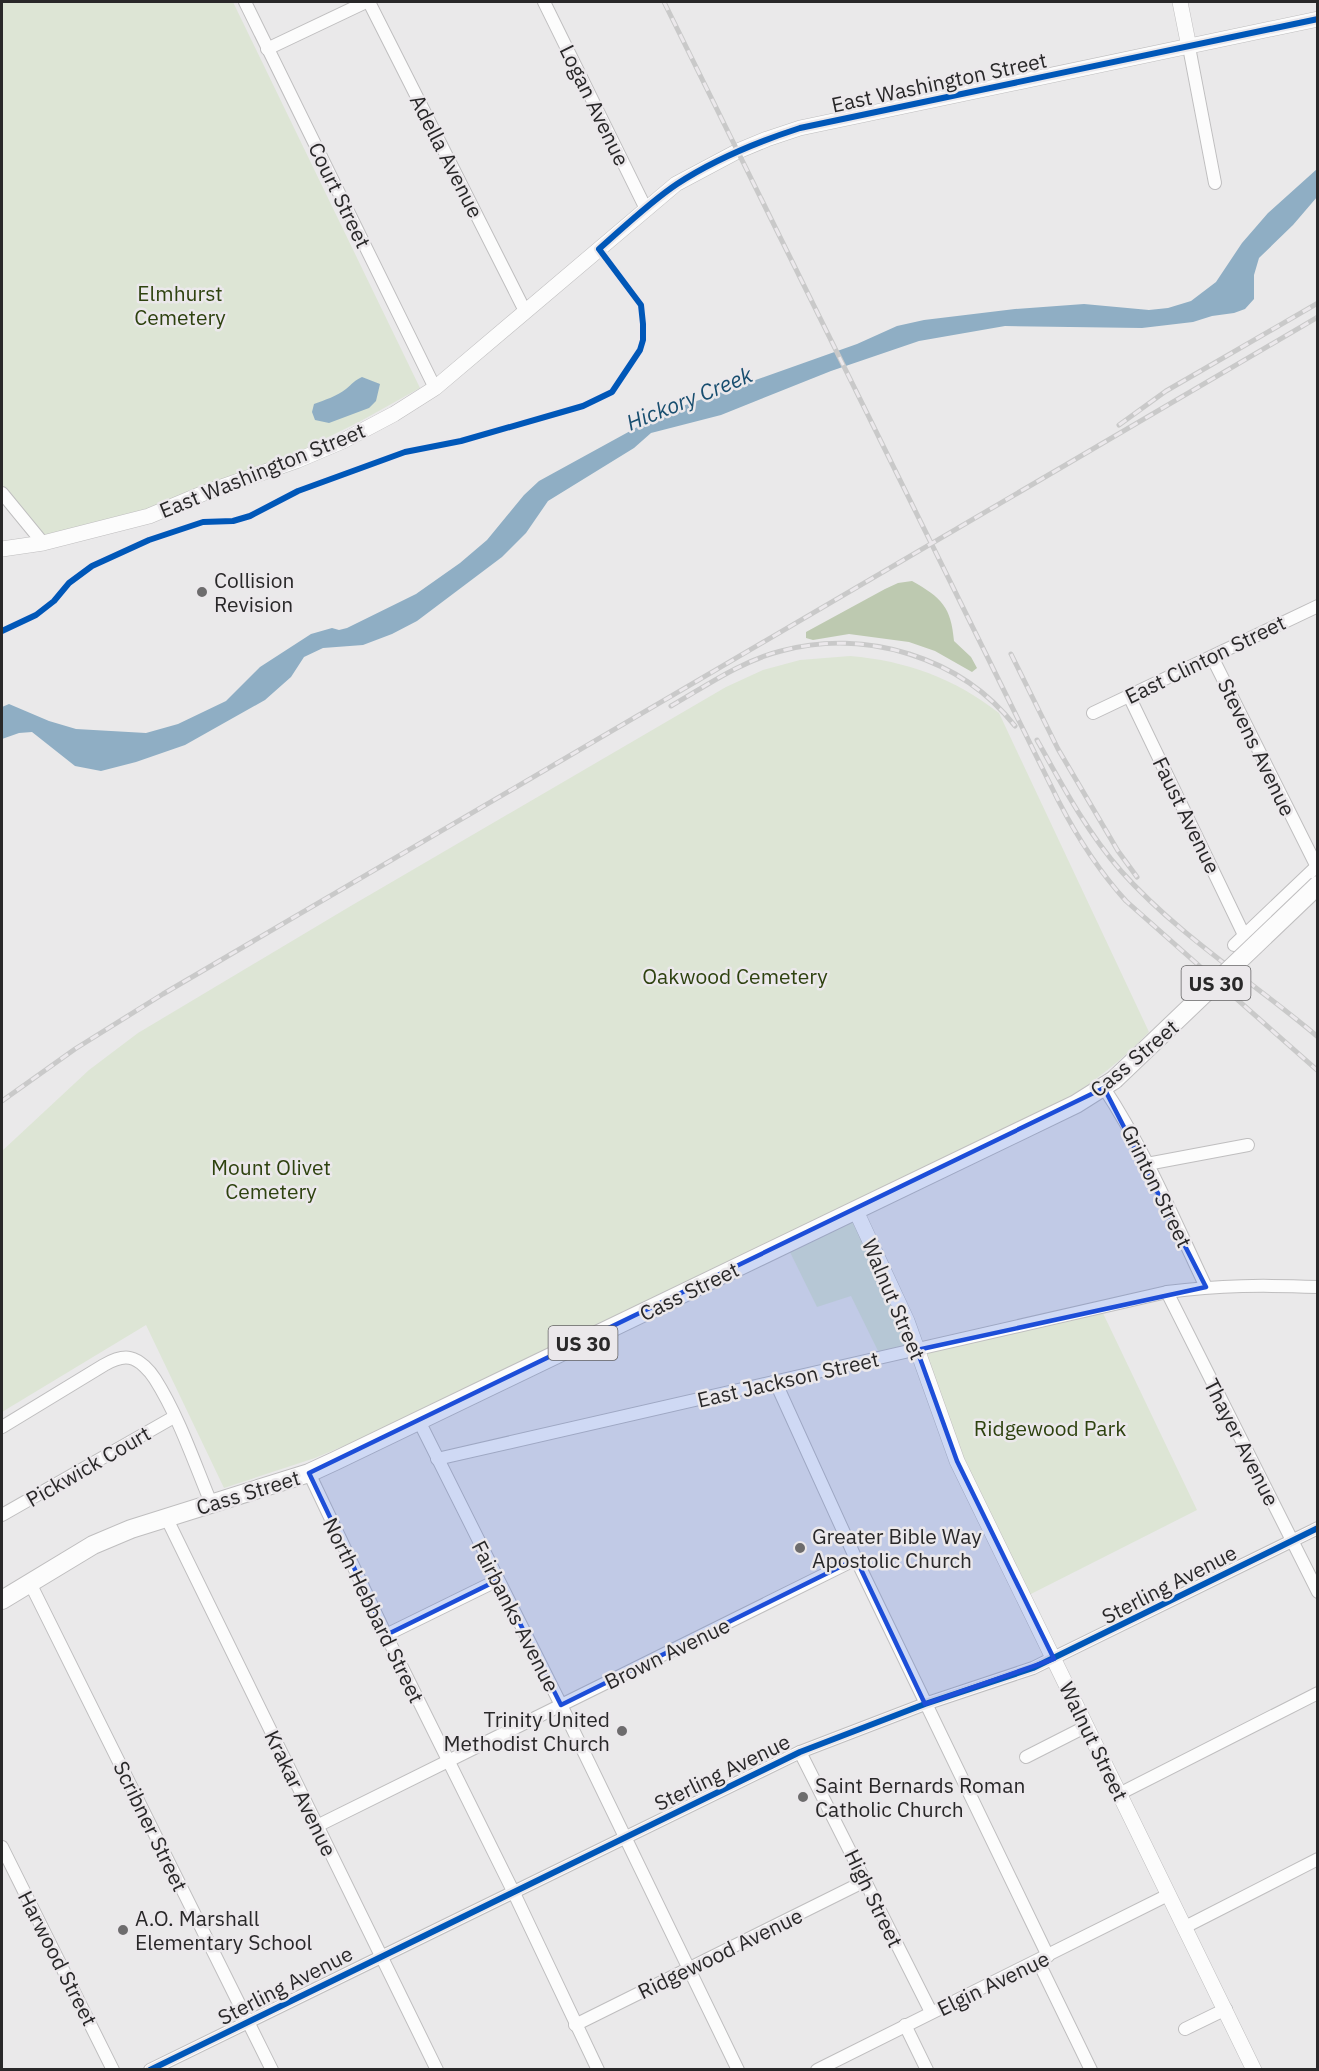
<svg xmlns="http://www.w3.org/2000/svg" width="1319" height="2071" font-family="'IBM Plex Sans',sans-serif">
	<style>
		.green { fill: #dde5d5 }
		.forest { fill: #bdc9b0 }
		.water { fill: #8faec4 }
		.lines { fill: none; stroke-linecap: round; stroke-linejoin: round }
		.minor-casing { stroke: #bfbebf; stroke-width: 14 }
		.tertiary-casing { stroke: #bfbebf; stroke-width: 16 }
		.primary-casing { stroke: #bfbebf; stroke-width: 20 }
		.minor { stroke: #fcfcfc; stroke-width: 12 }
		.tertiary { stroke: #fcfcfc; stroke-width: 15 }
		.primary { stroke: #fcfcfc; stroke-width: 18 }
		.rail-casing { stroke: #c9c9c9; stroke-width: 5 }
		.rail { stroke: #ebe8eb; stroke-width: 3; stroke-dasharray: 9; stroke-linecap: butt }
		.primary-bridge-casing { stroke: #bfbebf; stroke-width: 20; stroke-linecap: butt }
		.primary-bridge { stroke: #fcfcfc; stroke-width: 18 }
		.cycleway-casing { stroke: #ebe8eb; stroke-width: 10 }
		.cycleway { stroke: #0057b8; stroke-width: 6 }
		.marked { fill: #1d4ed8; fill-opacity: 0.2; stroke: #1d4ed8; stroke-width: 4.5; stroke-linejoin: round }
		.poi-dot { fill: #6d6c6d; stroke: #ebe8eb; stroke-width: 2 }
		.labels { text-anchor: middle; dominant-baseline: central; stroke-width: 5; stroke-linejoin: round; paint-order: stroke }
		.shield { fill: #ebe8eb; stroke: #636263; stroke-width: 1.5 }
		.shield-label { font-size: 20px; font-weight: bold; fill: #292829 }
		.street-label { font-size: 21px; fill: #292829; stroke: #ebe8eb }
		.park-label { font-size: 21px; fill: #2e420f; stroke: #ebe8eb }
		.poi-label { font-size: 21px; fill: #292829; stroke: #ebe8eb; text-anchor: start }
		.water-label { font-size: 22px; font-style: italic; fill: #184e6f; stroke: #ebe8eb }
	</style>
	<rect width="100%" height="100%" fill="#eae9ea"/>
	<!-- green -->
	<g class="green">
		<path d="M2,2H233L420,388L359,422L302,450L147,512L45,540L2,488Z"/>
		<path d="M850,656C907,661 954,678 999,713L1149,1032C1123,1059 1095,1082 1062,1101L358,1440L315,1458L224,1488L146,1325L2,1412V1151L89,1070L138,1033L349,907L726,687L763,670L800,660Z"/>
		<path d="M856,1213L916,1350L881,1357L851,1296L817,1307L787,1246Z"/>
		<path d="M1101,1309L1197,1510L1025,1597L958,1462L917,1351Z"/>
	</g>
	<!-- forest -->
	<path class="forest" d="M912,581C942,598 951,607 954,641L971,657L977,668L972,672L935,651L909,642L849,634L813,640L806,638V632L885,589L898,583Z"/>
	<!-- water -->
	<g class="water">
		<path d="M1317,169V197L1293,225L1259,258L1254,275V299L1245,309L1234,313L1212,316L1193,322L1142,328L1005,326L919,341L831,371L721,415L651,433L634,448L548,501L526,533L502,557L417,621L392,634L363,645L323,648L304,657L291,677L265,700L185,745L136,762L101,771L75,766L32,732L19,733L2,739V707L9,704L49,721L76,729L146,733L178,724L226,701L260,667L311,634L332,628L339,630L347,628L416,594L460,563L487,540L524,495L539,481L663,413L857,344L897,326L924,320L1015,309L1084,304L1149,310L1168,308L1191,301L1216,282L1242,243L1268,213Z"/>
		<path d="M362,377L380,384L376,401L369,408L329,423L315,420L312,412L314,404C325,400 337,396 346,389C352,384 355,380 362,377Z"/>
	</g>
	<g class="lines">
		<defs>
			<g id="minor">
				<path d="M245,2L435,388"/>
				<path d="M369,2L525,311"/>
				<path d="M544,2L646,209"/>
				<path d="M1189,47L1215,183"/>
				<path d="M267,49L366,2"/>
				<path d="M2,493L43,543"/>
				<path d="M1212,657L1318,869"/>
				<path d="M1129,696L1244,935"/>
				<path d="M1093,713L1318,606"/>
				<path d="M1234,945L1318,865"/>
				<path d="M1104,1088C1145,1150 1174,1220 1206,1287"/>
				<path d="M1147,1164L1248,1145"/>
				<path d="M1167,1292L1318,1592"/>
				<path d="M775,1381L856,1559L1048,1956"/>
				<path d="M419,1421L561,1705L738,2070"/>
				<path d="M2,1427L104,1365C111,1361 121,1356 130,1358C140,1360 150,1371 155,1379C179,1417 194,1462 211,1503"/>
				<path d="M437,1459L1167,1292C1220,1285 1264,1285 1318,1287"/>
				<path d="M309,1473L386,1635L513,1891L598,2070"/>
				<path d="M2,1515L174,1417"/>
				<path d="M166,1517L437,2070"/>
				<path d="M30,1583L272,2070"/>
				<path d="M386,1635L498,1580"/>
				<path d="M800,1752L931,2012"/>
				<path d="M1026,1757L1087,1726"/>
				<path d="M1119,1794L1318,1693"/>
				<path d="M317,1826L856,1559"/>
				<path d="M2,1847L113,2070"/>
				<path d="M1185,1927L1318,1859"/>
				<path d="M1038,1961L1091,2070"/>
				<path d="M575,2025L865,1881"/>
				<path d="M905,2025L927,2070"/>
				<path d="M1185,2029L1226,2009"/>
				<path d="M150,2070L800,1752L925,1704L1033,1668L1318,1528"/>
				<path d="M817,2070L1168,1895"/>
			</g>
			<g id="tertiary">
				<path d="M1180,2L1189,47"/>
				<path d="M2,549L43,543L149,516L204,493L296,461L343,441L394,414L435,388L676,184L738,151L767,139L800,128L1318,19"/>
				<path d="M856,1211L907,1321L957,1461L1254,2070"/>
			</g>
			<path id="primary" d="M2,1600L93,1545L131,1529L309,1473L335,1461L1076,1104L1114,1080"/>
		</defs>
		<!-- minor casing -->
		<use href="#minor" class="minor-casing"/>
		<!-- tertiary casing -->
		<use href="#tertiary" class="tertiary-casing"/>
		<!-- primary casing -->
		<use href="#primary" class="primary-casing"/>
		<!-- minor -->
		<use href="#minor" class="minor"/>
		<!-- tertiary -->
		<use href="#tertiary" class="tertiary"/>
		<!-- primary -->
		<use href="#primary" class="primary"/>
		<defs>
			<g id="rail">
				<path d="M664,2L1058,800C1077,837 1098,870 1126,901L1318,1071"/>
				<path d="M1119,425L1166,391L1318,303"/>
				<path d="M1011,654L1058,749L1118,851L1137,877"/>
				<path d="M671,706C706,686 741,661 781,651C865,628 961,657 1015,726"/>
				<path d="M1037,740C1062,785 1087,832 1121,871C1178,935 1253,982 1318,1037"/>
				<path d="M2,1101L75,1049L163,994L1318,317"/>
			</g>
		</defs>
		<!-- rail casing -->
		<use href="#rail" class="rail-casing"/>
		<!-- rail -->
		<use href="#rail" class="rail"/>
		<defs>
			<path id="primary-bridge" d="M1114,1080L1318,885"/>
		</defs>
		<!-- primary-bridge casing -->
		<use href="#primary-bridge" class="primary-bridge-casing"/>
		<!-- primary-bridge -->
		<use href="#primary-bridge" class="primary-bridge"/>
		<defs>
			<g id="cycleway">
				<path d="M2,631L36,615L54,601L69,583L92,566L149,540L203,522L233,521L250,516L298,491L405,452L461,441L583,406L612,392L640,350L643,340V324L641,305L599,249C624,227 650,202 677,184C715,159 757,142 800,128L1318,19"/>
				<path d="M150,2070L800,1752L925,1704L1033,1668L1318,1528"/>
			</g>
		</defs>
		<!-- cycleway casing -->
		<use href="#cycleway" class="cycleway-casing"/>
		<!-- cycleway -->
		<use href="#cycleway" class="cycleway"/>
	</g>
	<!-- marked area -->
	<path class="marked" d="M1104,1088L1206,1287L917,1350L957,1461L1054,1659L925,1704L856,1559L561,1705L498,1580L386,1635L309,1473Z"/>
	<!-- markers -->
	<g class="poi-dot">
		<circle cx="202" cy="592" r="6"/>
		<circle cx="800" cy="1548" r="6"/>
		<circle cx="622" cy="1731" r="6"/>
		<circle cx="803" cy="1797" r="6"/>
		<circle cx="123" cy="1930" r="6"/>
	</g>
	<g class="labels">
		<!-- shield labels -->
		<g class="shield">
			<rect x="1181.5" y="966" width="69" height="34" rx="4.5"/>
			<rect x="548.5" y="1326" width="69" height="34" rx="4.5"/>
		</g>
		<g class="shield-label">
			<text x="1216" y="983">US 30</text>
			<text x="583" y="1343">US 30</text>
		</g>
		<!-- street labels -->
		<g class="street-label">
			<text transform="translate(939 82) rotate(-12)">East Washington Street</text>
			<text transform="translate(595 105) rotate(64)">Logan Avenue</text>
			<text transform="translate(447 156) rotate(63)">Adella Avenue</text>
			<text transform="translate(340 195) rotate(64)">Court Street</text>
			<text transform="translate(262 470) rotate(-22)">East Washington Street</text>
			<text transform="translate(1205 659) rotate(-26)">East Clinton Street</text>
			<text transform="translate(1257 747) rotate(64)">Stevens Avenue</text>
			<text transform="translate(1187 815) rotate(64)">Faust Avenue</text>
			<text transform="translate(1134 1058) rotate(-40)">Cass Street</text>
			<text transform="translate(1157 1186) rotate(64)">Grinton Street</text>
			<text transform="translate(689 1291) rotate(-26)">Cass Street</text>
			<text transform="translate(894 1299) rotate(67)">Walnut Street</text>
			<text transform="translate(788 1379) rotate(-13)">East Jackson Street</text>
			<text transform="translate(1242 1442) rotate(63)">Thayer Avenue</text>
			<text transform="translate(88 1466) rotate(-30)">Pickwick Court</text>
			<text transform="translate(248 1492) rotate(-17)">Cass Street</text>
			<text transform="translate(1169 1584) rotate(-27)">Sterling Avenue</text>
			<text transform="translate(374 1610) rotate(64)">North Hebbard Street</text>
			<text transform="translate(516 1616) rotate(63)">Fairbanks Avenue</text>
			<text transform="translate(667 1653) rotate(-26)">Brown Avenue</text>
			<text transform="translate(1094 1741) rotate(64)">Walnut Street</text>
			<text transform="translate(722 1772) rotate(-26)">Sterling Avenue</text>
			<text transform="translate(301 1793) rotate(64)">Krakar Avenue</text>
			<text transform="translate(151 1826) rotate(64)">Scribner Street</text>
			<text transform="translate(874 1898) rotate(64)">High Street</text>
			<text transform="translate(720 1953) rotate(-26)">Ridgewood Avenue</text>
			<text transform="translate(58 1958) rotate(63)">Harwood Street</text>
			<text transform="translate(993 1983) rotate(-26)">Elgin Avenue</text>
			<text transform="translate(285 1985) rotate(-27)">Sterling Avenue</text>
		</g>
		<!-- park labels -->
		<g class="park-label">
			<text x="180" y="293">Elmhurst<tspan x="180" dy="24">Cemetery</tspan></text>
			<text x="735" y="976">Oakwood Cemetery</text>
			<text x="271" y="1167">Mount Olivet<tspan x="271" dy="24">Cemetery</tspan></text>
			<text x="1050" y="1428">Ridgewood Park</text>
		</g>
		<!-- poi labels -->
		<g class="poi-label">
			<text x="214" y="580">Collision<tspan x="214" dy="24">Revision</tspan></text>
			<text x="812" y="1536">Greater Bible Way<tspan x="812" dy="24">Apostolic Church</tspan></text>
			<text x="610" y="1719" text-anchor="end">Trinity United<tspan x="610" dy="24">Methodist Church</tspan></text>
			<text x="815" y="1785">Saint Bernards Roman<tspan x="815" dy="24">Catholic Church</tspan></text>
			<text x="135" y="1918">A.O. Marshall<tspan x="135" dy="24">Elementary School</tspan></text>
		</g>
		<!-- water labels -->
		<g class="water-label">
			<text transform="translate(689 398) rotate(-22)">Hickory Creek</text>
		</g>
	</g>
	<!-- border -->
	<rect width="1319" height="2071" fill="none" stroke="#292829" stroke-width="6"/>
</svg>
